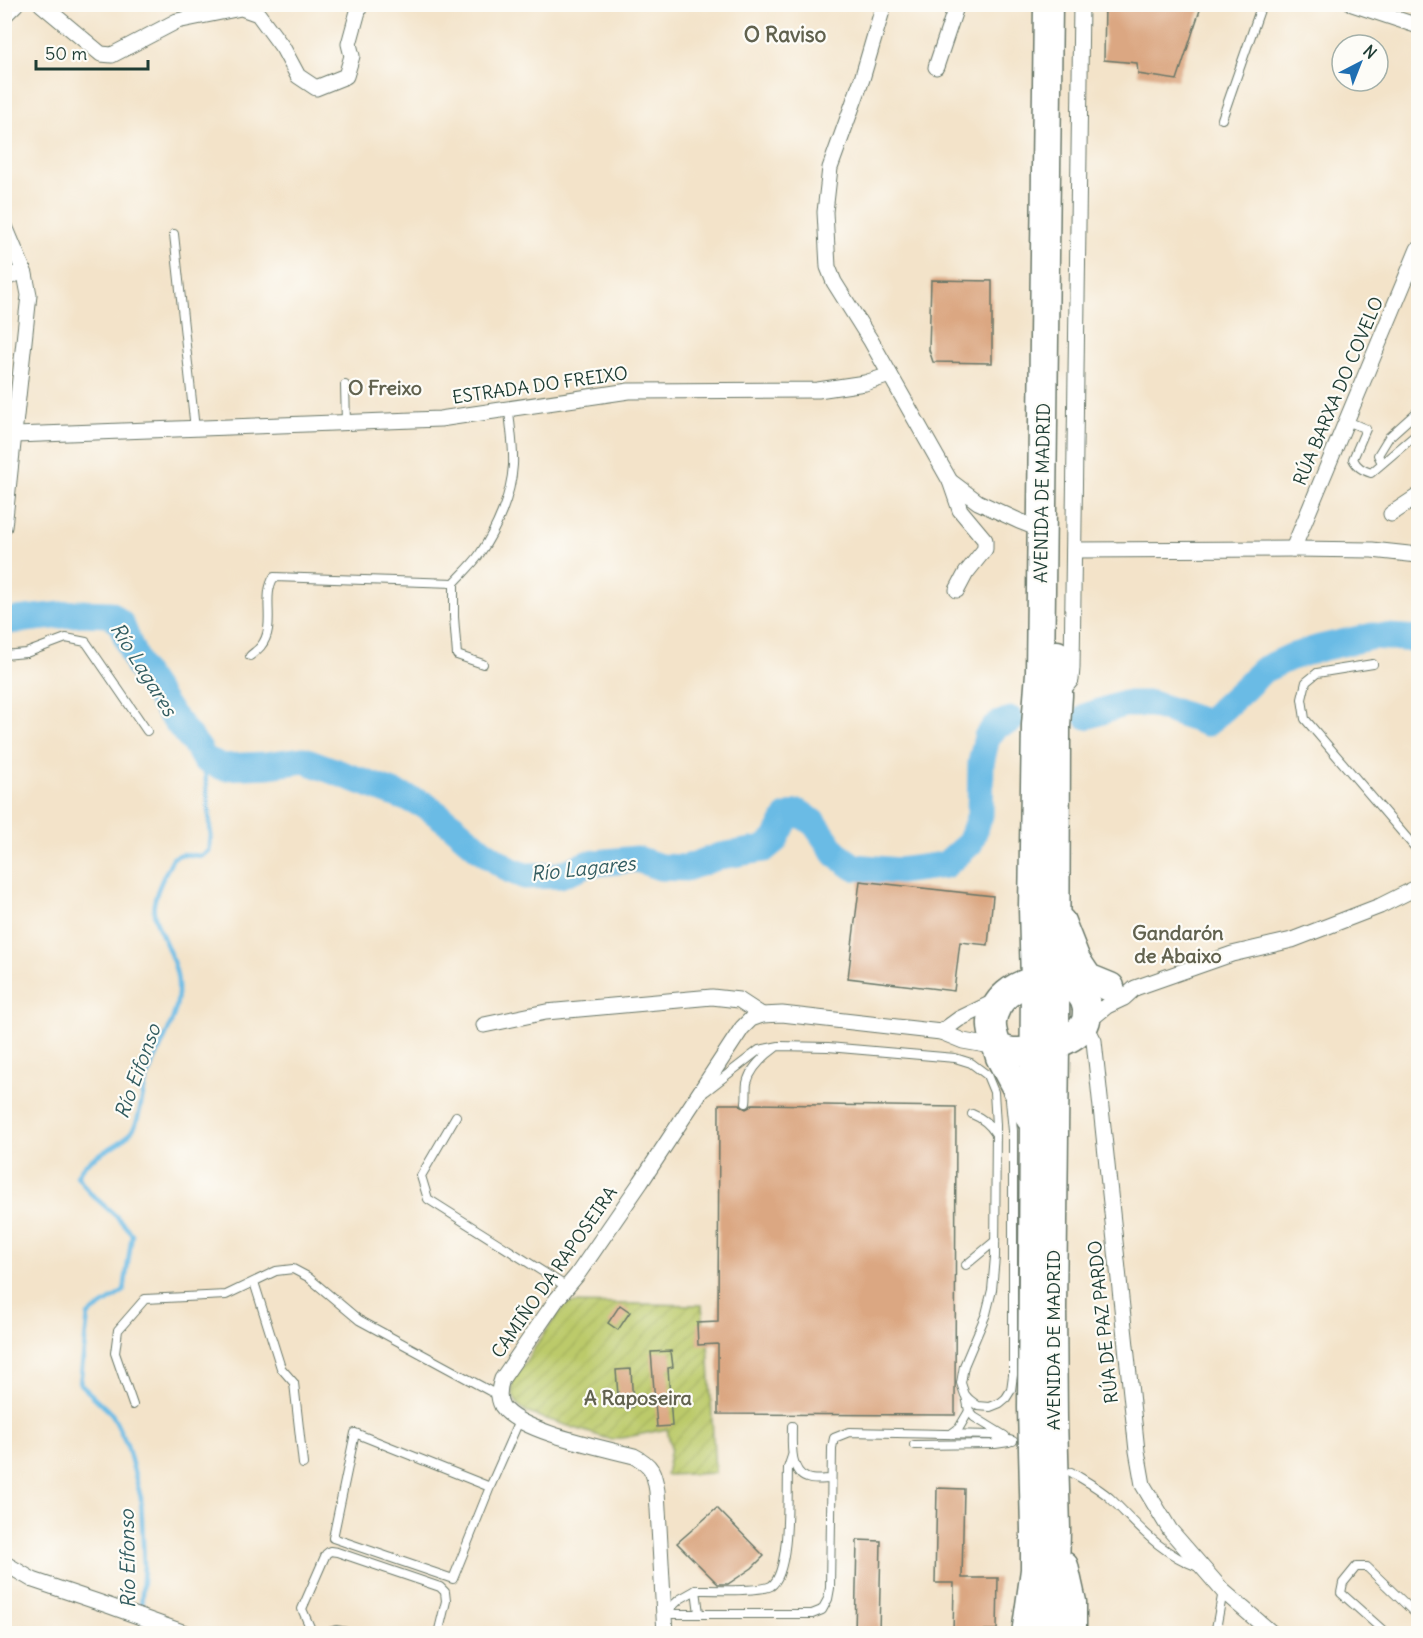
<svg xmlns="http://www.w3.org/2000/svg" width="1423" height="1638" font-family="Delius,sans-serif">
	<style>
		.garden { fill: url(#garden-furrows); stroke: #6e8450; stroke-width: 1.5 }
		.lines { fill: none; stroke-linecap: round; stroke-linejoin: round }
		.stream { stroke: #6abbe5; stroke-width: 4.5 }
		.river { stroke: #6abbe5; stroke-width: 27 }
		.building { fill: #dba782 }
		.lane-casing { stroke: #697768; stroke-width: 10 }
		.street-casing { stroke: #697768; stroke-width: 17 }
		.highway-casing { stroke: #697768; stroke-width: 31 }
		.lane { stroke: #fff; stroke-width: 8 }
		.street { stroke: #fff; stroke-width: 15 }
		.highway { stroke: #fff; stroke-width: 28 }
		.labels { text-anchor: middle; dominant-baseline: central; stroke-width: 4.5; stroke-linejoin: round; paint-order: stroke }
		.street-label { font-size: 18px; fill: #1f3d34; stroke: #fdfcf7 }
		.neighbourhood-label { font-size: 20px; font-weight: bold; fill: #61624f; stroke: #fdfcf7 }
		.water-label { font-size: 20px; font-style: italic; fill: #325c60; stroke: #fdfcf7 }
		.quarter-label { font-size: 21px; font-weight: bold; fill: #61624f; stroke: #fdfcf7 }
	</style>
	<defs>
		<pattern id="garden-furrows" width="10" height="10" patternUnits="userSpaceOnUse" patternTransform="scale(1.5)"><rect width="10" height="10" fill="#bcca6b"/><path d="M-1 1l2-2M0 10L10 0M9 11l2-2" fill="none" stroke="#a1ae5d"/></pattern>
	</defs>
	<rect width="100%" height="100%" fill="#fdfcf7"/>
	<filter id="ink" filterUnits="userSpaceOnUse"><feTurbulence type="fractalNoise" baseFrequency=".0167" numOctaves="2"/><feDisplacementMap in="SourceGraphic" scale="12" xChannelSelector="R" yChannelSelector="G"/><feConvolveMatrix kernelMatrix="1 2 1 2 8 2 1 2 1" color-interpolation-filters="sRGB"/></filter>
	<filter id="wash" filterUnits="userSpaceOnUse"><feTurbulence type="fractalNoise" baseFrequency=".008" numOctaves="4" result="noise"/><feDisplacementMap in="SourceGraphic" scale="24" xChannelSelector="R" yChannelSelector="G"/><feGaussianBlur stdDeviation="1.35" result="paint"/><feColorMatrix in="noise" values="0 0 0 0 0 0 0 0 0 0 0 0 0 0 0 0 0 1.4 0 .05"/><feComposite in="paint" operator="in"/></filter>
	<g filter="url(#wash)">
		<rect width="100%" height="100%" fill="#f3e3c9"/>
		<!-- garden -->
		<path class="garden" d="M565,1303L702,1305L705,1342L708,1343L715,1473L666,1475L671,1448L667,1429L612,1440L531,1414C517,1408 509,1395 513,1380Z"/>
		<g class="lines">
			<!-- stream -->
			<g class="stream">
				<path d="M142,1613L141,1608L144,1565L141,1498L127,1445L112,1414L80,1384L88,1315L124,1291L132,1234L117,1217L90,1193L77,1176C89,1151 122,1150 135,1126C140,1116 143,1090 147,1078C155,1056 168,1036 174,1014C184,982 175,964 162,935C158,927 152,914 154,904C156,889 166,872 173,858L182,854L201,856L209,851L211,836L204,759"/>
				<path d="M143,1621L146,1634"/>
			</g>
			<!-- river -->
			<g class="river">
				<path d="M8,621L80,613L110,614L121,624L138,666L169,712L198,748L204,759L223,767L267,765L304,760L425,805L452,825L481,850L510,870L525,876L560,875L587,864L637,859L660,867L686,868L720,856L764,849L775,840L787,817L800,813L815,824L836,854L854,867L899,871L945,865L970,843L980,815L981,763L987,737L997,725L1011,720"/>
				<path d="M1087,716L1124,704H1152L1207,723L1244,689L1263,670L1291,657L1320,648L1373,636L1418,639"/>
			</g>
		</g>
		<g id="blocks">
			<!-- building -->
			<g class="building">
				<path d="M1105,4H1194L1201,7L1177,80L1138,74L1137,63L1104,60Z"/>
				<path d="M931,280L992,281V363L933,362L929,350Z"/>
				<path d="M860,881L993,896L988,945L960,942L954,991L848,978Z"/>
				<path d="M719,1104H740L742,1107L746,1109L750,1107L752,1104L956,1107L955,1415L718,1414V1344L698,1345L697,1323L718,1322Z"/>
				<path d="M620,1305L630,1312L618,1330L608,1323Z"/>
				<path d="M671,1351L673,1367L668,1368L672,1426L657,1427L651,1352Z"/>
				<path d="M631,1369L633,1407L619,1408L616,1370Z"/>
				<path d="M937,1488L964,1489L962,1578H998L997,1630H985V1634H953L954,1583H935Z"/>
				<path d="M717,1508L764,1556L752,1568L728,1584H718L677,1543Z"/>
				<path d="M857,1540L881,1541L879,1634H855Z"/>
			</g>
		</g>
	</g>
	<g filter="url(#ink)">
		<use href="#blocks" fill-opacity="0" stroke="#697768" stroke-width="1.5"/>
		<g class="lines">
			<defs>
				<g id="lane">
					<path d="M1222,119L1262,4"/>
					<path d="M174,234L195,429"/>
					<path d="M345,385L346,423"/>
					<path d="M1347,421L1366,429L1353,459C1357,467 1362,470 1371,473L1418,433"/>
					<path d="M1382,463L1378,455L1389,437L1418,411"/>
					<path d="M4,655L26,653L66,638L86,642L147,731"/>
					<path d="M250,656C253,653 258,650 261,646C277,626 261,597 274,577L454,583"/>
					<path d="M483,664L457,655L454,617V583C462,574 472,565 479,555C497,529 511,496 513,465C514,447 510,427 509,409"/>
					<path d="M1373,664L1317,673L1306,682L1302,699L1305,719L1418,851"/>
					<path d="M706,1091L759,1050L779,1046L828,1047L955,1058L971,1063L987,1075L994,1092L996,1125L995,1257L992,1290L986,1314L964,1366L961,1383L965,1395L970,1400L978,1406L990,1407L1000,1403L1006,1398L1011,1390L1013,1375V1131L1010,1100"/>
					<path d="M746,1103C747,1096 746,1089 747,1083C750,1069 764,1056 775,1048"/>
					<path d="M972,1114C982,1118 989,1123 995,1133"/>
					<path d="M456,1116L421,1176L428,1199L567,1287"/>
					<path d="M966,1265L995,1241"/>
					<path d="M254,1282L281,1368L294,1383L303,1464"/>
					<path d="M966,1396L969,1411L974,1417L1005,1436"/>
					<path d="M133,1405L115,1353L118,1330L145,1299L226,1295L276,1271L293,1269L308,1277L359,1320L499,1396"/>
					<path d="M792,1426C792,1441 789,1472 807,1478C814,1481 824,1479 831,1479"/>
					<path d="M951,1434L959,1428L969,1411"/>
					<path d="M914,1445L995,1444L1009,1442"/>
					<path d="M1071,1472C1084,1480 1099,1488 1110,1498C1139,1526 1158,1552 1198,1567"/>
					<path d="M490,1487L453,1579L333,1538L355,1433L490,1487L519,1421"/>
					<path d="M665,1613L680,1599L696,1590"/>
					<path d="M699,1613L696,1590C710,1590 761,1592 771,1586C791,1573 787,1492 788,1468L792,1456"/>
					<path d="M664,1614H812L822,1610L828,1599L830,1588L832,1448L834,1438L849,1432L992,1435L1013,1441"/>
					<path d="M313,1634L302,1609L326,1554L330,1551L337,1552L440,1587L445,1592L446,1601L438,1634"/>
					<path d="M323,1634L336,1630L358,1634"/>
					<path d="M1215,1634L1223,1591"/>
					<path d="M1387,1634L1341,1593L1343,1583L1356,1567H1367L1418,1616"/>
				</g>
				<g id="street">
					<path d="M41,4L101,54L112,55L177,21L241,8L258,14L283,48L298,76L316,88L346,76L352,56L349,44L360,4"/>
					<path d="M884,4L862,79L830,168L825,212L828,267L834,282L871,341L950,481L978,502L1019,521L1042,530"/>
					<path d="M1352,4L1418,26"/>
					<path d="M4,16L16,4"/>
					<path d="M936,67L957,4"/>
					<path d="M4,224L25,274L29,295L4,527"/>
					<path d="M4,279L16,274"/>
					<path d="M15,435L440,419L629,391L818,390L865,383L890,375"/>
					<path d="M950,481L960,510L985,540V549L966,573L957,590"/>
					<path d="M1391,514L1418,496"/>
					<path d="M1293,549L1418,249"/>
					<path d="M1074,550L1293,549L1372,550L1418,555"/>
					<path d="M1062,691L1071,680L1072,668L1081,4"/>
					<path d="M484,1025L546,1012L712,997L739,1000L762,1015"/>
					<path d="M941,1032L959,1019L996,1001"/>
					<path d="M4,1563L33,1580L107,1605L188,1634"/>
					<path d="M665,1634L657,1491C654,1472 652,1465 634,1456C604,1448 519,1432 502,1406C497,1397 499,1388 502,1379L557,1299L577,1275L641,1182L742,1028L751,1019L762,1015L782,1014L941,1032L963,1041L997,1047"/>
					<path d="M1273,1634L1223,1591L1170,1530L1143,1485L1137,1451L1094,1041L1085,1024L1107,1006L1124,998L1135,988L1232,954L1292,940L1380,906L1418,887"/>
				</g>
				<g id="highway">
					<path d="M1061,922L1076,960L1088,978L1110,987"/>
					<path d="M1035,981C1056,981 1084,983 1087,1009C1087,1013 1087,1019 1085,1023C1076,1042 1034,1053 1014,1052C1008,1052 1002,1049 997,1047C995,1040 991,1030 992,1022C994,999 1015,985 1035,981Z"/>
					<path d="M997,1047L1000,1057L1020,1095L1030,1118"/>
					<path d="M1064,1566L1072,1602V1634"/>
					<path d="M1026,1634L1035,1570V1530L1032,1408L1035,981L1033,908L1036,725L1040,673L1048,4"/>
					<path d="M1048,1634L1055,1572L1056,1529L1053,1418L1052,1309L1055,1045L1056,727L1058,695L1057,655"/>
				</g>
			</defs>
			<!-- lane casing -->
			<use href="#lane" class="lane-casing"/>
			<!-- street casing -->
			<use href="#street" class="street-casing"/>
			<!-- highway casing -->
			<use href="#highway" class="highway-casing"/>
			<!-- lane -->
			<use href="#lane" class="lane"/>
			<!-- street -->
			<use href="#street" class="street"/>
			<!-- highway -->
			<use href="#highway" class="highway"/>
		</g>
	</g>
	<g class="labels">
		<!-- street labels -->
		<g class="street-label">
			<text transform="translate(540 385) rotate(-8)">ESTRADA DO FREIXO</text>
			<text transform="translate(1338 391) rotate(-67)">RÚA BARXA DO COVELO</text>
			<text transform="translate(1042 493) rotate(-89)">AVENIDA DE MADRID</text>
			<text transform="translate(554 1272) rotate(-55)">CAMIÑO DA RAPOSEIRA</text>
			<text transform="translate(1103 1322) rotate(-96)">RÚA DE PAZ PARDO</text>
			<text transform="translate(1053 1340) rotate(-90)">AVENIDA DE MADRID</text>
		</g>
		<!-- neighbourhood labels -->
		<g class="neighbourhood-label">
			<text x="385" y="387">O Freixo</text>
			<text x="1178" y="932">Gandarón<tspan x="1178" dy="23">de Abaixo</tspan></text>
			<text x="638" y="1397">A Raposeira</text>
		</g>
		<!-- water labels -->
		<g class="water-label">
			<text transform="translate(144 669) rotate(58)">Río Lagares</text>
			<text transform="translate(583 868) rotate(-6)">Río Lagares</text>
			<text transform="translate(137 1071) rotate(-70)">Río Eifonso</text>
			<text transform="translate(127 1559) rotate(-91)">Río Eifonso</text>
		</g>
		<!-- quarter labels -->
		<g class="quarter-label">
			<text x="785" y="34">O Raviso</text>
		</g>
	</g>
	<!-- margin -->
	<rect width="1423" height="1638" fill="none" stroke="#fdfcf7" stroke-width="24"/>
	<!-- north arrow -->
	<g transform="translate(1360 63) rotate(42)"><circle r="28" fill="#fdfcf7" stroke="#a4b0a9" stroke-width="1.5"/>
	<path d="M0-4.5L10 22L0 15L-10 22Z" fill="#1f6fb2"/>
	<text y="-9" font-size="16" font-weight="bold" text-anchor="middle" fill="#1f3d34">N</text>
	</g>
	<!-- scale -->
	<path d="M36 60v9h112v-9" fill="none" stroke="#1f3d34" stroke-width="3"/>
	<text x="45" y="60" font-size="18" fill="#1f3d34" stroke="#fdfcf7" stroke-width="4.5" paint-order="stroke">50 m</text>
</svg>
